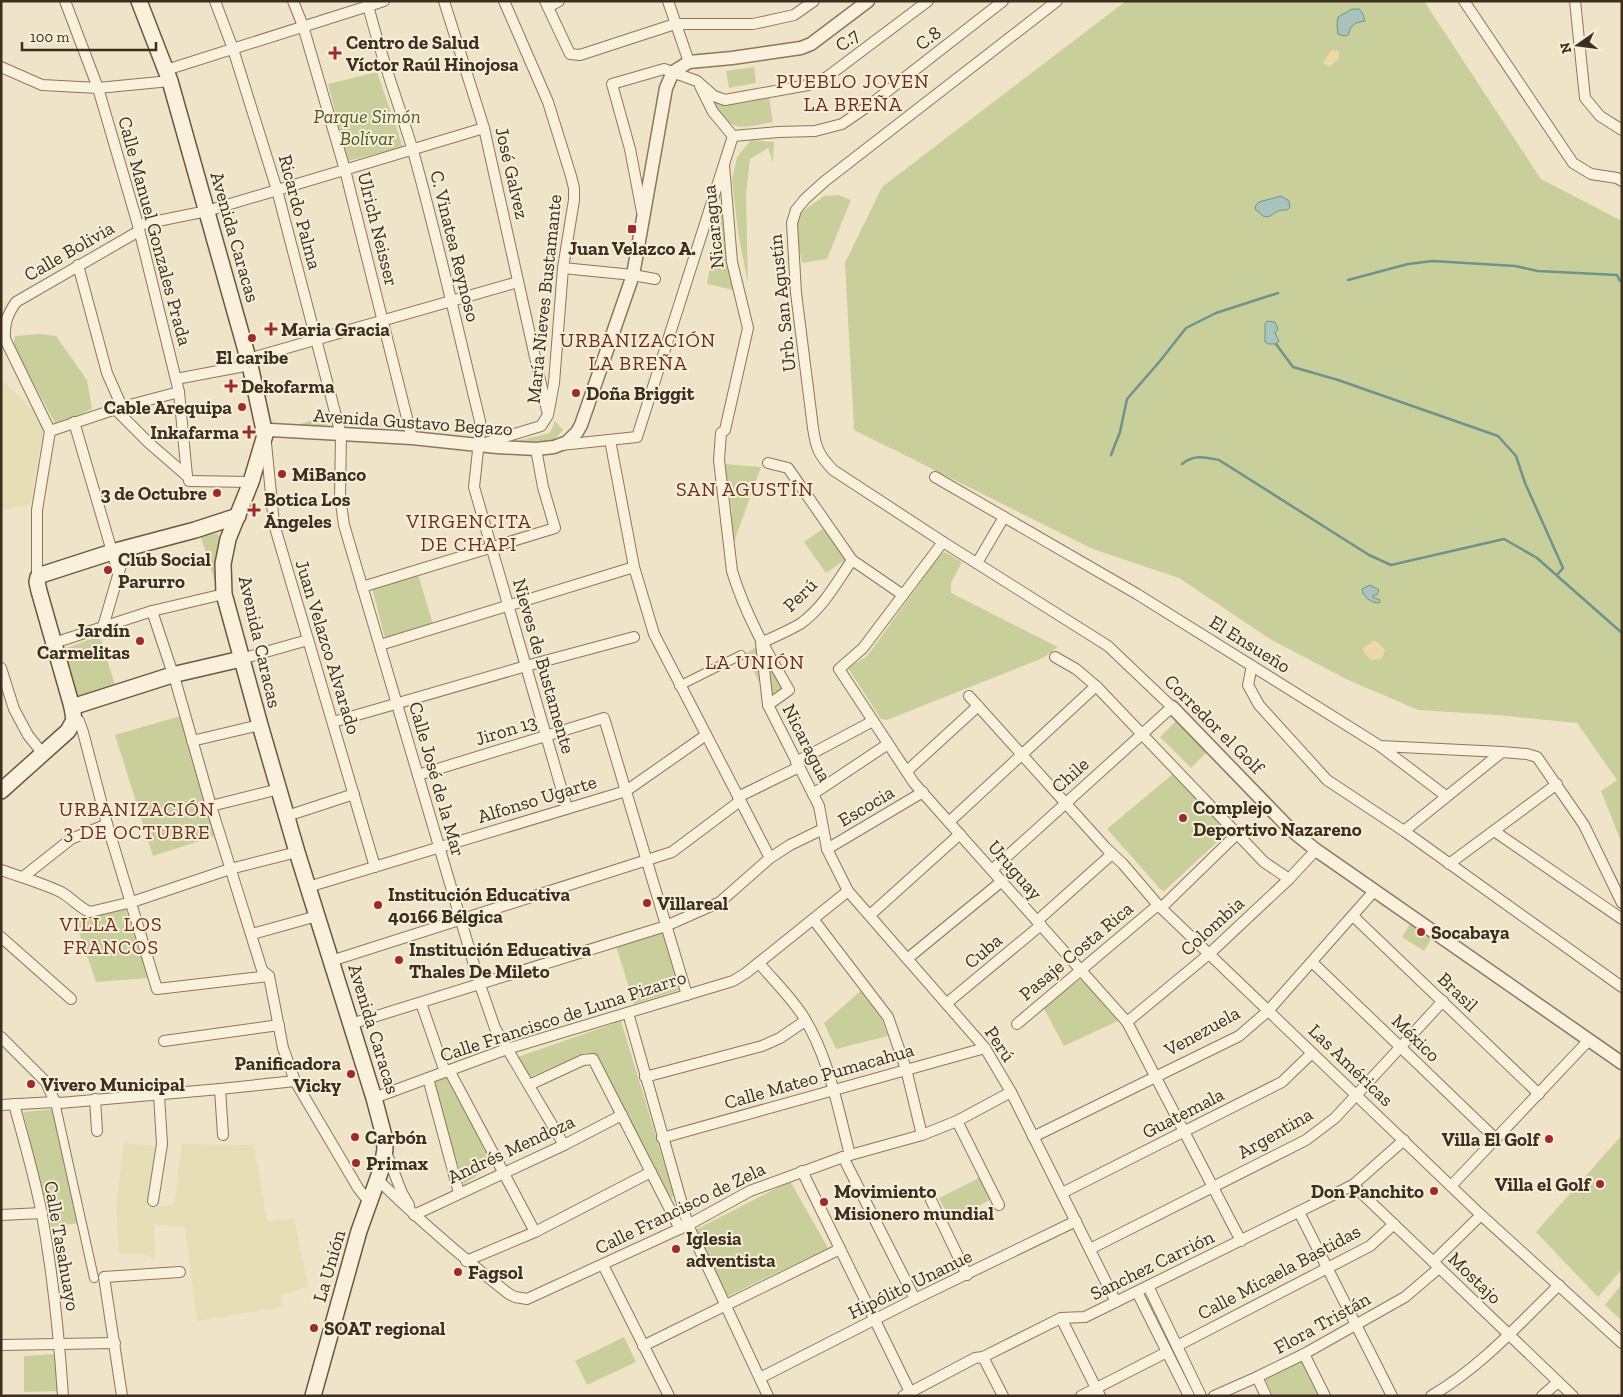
<svg xmlns="http://www.w3.org/2000/svg" width="1623" height="1397" font-family="'Zilla Slab',serif">
	<style>
		.farmland { fill: #e6deb5 }
		.green { fill: #c9cf9b }
		.sand { fill: #ecd9a5 }
		.water { fill: #a9c4bc; stroke: #6f938a }
		.lines { fill: none; stroke-linecap: round; stroke-linejoin: round }
		.stream { stroke: #6f938a; stroke-width: 2.5 }
		.pedestrian-casing { stroke: #8d765c; stroke-width: 10 }
		.minor-casing { stroke: #8d765c; stroke-width: 12 }
		.tertiary-casing { stroke: #8d765c; stroke-width: 15 }
		.secondary-casing { stroke: #6f573f; stroke-width: 18 }
		.pedestrian { stroke: #faf1dc; stroke-width: 8 }
		.minor { stroke: #faf1dc; stroke-width: 10 }
		.tertiary { stroke: #faf1dc; stroke-width: 12 }
		.secondary { stroke: #faf1dc; stroke-width: 15 }
		.poi-dot { fill: #9e2a2b; stroke: #f7eed8; stroke-width: 2 }
		.labels { text-anchor: middle; dominant-baseline: central; stroke-width: 4; stroke-linejoin: round; paint-order: stroke }
		.street-label { font-size: 19px; fill: #3d2e20; stroke: #f7eed8 }
		.poi-label { font-size: 19px; font-weight: bold; fill: #3d2e20; stroke: #f7eed8; text-anchor: start }
		.park-label { font-size: 19px; font-style: italic; fill: #4d5a26; stroke: #f7eed8 }
		.neighbourhood-label { font-size: 20px; letter-spacing: 1px; fill: #6b2e1e; stroke: #f7eed8 }
	</style>
	<rect width="100%" height="100%" fill="#f0e4c8"/>
	<!-- farmland -->
	<g class="farmland">
		<path d="M1,379L45,422L30,505L1,510Z"/>
		<path d="M124,1143L155,1146L147,1207L174,1205L182,1144L254,1145L267,1222L294,1218L308,1287L281,1295L282,1307L197,1321L185,1226L154,1225L155,1260L145,1254H119L116,1207Z"/>
	</g>
	<!-- green -->
	<g class="green">
		<path d="M1126,1H1424L1541,179L1622,221V844L1601,791L1617,780L1577,723L1497,715L1418,710L1346,679L1270,639L1179,578L1093,549L854,430L845,263L882,187Z"/>
		<path d="M754,67L756,83L729,88L726,71Z"/>
		<path d="M377,72L403,147L348,161L328,84Z"/>
		<path d="M769,97L773,122C734,129 733,133 710,98C727,110 750,101 769,97Z"/>
		<path d="M751,140L774,142L773,162L768,148L750,159L746,195L748,284L738,232L732,180L737,157Z"/>
		<path d="M724,189L738,291L707,284Z"/>
		<path d="M839,195L851,200L827,259L802,263L795,224L799,214L824,196Z"/>
		<path d="M40,334L56,336L87,380L92,409L56,425L13,345L15,336Z"/>
		<path d="M327,416L329,425L298,427L297,425Z"/>
		<path d="M555,421L563,430L553,441L513,442L550,433Z"/>
		<path d="M724,464L761,467L730,553L729,529L732,512Z"/>
		<path d="M823,529L845,560L826,573L804,542Z"/>
		<path d="M218,533C222,542 216,570 215,582L201,537Z"/>
		<path d="M945,552L962,562L951,583V593L1058,647L1043,658L887,720L881,719L848,668L867,656L941,554Z"/>
		<path d="M418,574L433,624L385,638L372,588Z"/>
		<path d="M100,636L116,689L78,701L63,649Z"/>
		<path d="M758,646L759,683L746,653Z"/>
		<path d="M768,657L784,690L772,697Z"/>
		<path d="M180,716L215,836L153,856L115,735Z"/>
		<path d="M1176,721L1207,752L1191,768L1160,737Z"/>
		<path d="M1174,773L1228,832L1163,892L1107,829Z"/>
		<path d="M125,907L149,978L96,982L75,921Z"/>
		<path d="M1410,924L1432,938L1424,951L1402,937Z"/>
		<path d="M662,933L683,989L634,1004L616,946Z"/>
		<path d="M1081,979L1118,1021L1064,1046L1043,1007Z"/>
		<path d="M863,989L878,1009L888,1036L836,1049L824,1023Z"/>
		<path d="M621,1021L674,1196L669,1198L595,1054L584,1053L530,1077L518,1057Z"/>
		<path d="M449,1077L492,1166L464,1184L431,1082Z"/>
		<path d="M53,1109L78,1223L51,1227L23,1112Z"/>
		<path d="M1622,1135V1269L1598,1297L1536,1232Z"/>
		<path d="M981,1177L992,1199L950,1220L939,1198Z"/>
		<path d="M790,1181L828,1248L726,1297L695,1230Z"/>
		<path d="M1622,1284V1321L1605,1305Z"/>
		<path d="M624,1337L636,1362L587,1385L575,1361Z"/>
		<path d="M56,1354L58,1391L24,1392V1356Z"/>
		<path d="M1302,1360L1321,1396H1273L1265,1379Z"/>
	</g>
	<!-- sand -->
	<g class="sand">
		<path d="M1332,50L1339,51V58L1330,67L1324,64V60Z"/>
		<path d="M1373,641H1376L1385,650L1382,659L1371,660L1364,653L1363,648Z"/>
	</g>
	<!-- water -->
	<g class="water">
		<path d="M1352,9H1359L1363,14L1365,21L1356,23L1351,27L1348,35L1344,36L1338,34L1337,25L1338,17Z"/>
		<path d="M1281,196L1289,201L1290,207L1287,210C1277,209 1275,214 1268,217L1263,216L1255,209L1256,205L1259,202Z"/>
		<path d="M1267,321L1275,322L1278,329L1275,333L1279,341L1276,344H1268L1265,342V324Z"/>
		<path d="M1370,585L1379,590L1377,595H1373V597L1380,600L1379,603C1371,603 1363,597 1362,589Z"/>
	</g>
	<g class="lines">
		<!-- stream -->
		<g class="stream">
			<path d="M1348,280L1408,264L1433,261L1515,266L1538,271L1617,275L1620,281"/>
			<path d="M1276,344L1293,367L1338,380L1498,436L1516,456L1525,483L1563,568L1557,575"/>
			<path d="M1111,455L1120,432L1127,399L1160,361L1186,328L1216,313L1278,293"/>
			<path d="M1182,464C1194,454 1204,457 1219,460L1369,555L1391,565L1504,539L1537,558L1622,633"/>
		</g>
		<defs>
			<g id="pedestrian">
				<path d="M679,686L741,655"/>
				<path d="M55,1102L94,1278"/>
			</g>
			<g id="minor">
				<path d="M65,1L98,88L138,225L179,392L187,476"/>
				<path d="M215,1L233,49L277,190L341,435L340,496L344,525L480,985L495,1028L564,1145"/>
				<path d="M293,1L303,26L345,170L412,438"/>
				<path d="M367,1C379,52 398,101 413,151C438,240 458,331 480,421V432L474,487L567,808"/>
				<path d="M444,1L484,128L547,411"/>
				<path d="M545,1L570,54L580,55L675,24H753L794,15L814,1"/>
				<path d="M668,1L689,62"/>
				<path d="M1464,1L1573,163L1591,174L1617,178L1622,181"/>
				<path d="M1575,1L1585,98L1600,116L1622,130"/>
				<path d="M548,7L559,1"/>
				<path d="M1,67L42,85L98,88L170,81"/>
				<path d="M166,70L384,1"/>
				<path d="M700,86L713,112L733,136"/>
				<path d="M733,136L778,132L815,131L842,124L871,104L1003,1"/>
				<path d="M724,165L732,262L748,328L725,430L721,433L719,460L732,571C745,614 767,652 789,690L768,705"/>
				<path d="M642,212L630,149L612,84L664,69L697,81L714,96L725,100L808,85L827,77L928,1"/>
				<path d="M138,225L207,211L484,128"/>
				<path d="M78,265L107,373L122,407"/>
				<path d="M563,268L633,275L655,279"/>
				<path d="M248,359L518,282"/>
				<path d="M176,379L250,365"/>
				<path d="M115,409L149,443L187,476"/>
				<path d="M74,422L118,572"/>
				<path d="M50,431L122,407L179,392"/>
				<path d="M610,440L634,567L654,634L770,858"/>
				<path d="M266,443L274,524L375,867"/>
				<path d="M482,444L541,426L548,415L554,383L563,268L574,200V188L571,176L548,102L504,1"/>
				<path d="M561,445L637,437L733,136"/>
				<path d="M768,463L788,468L852,560L903,595"/>
				<path d="M935,477L1137,594L1380,746L1502,752L1527,754L1537,757L1584,825L1622,903"/>
				<path d="M189,481L251,482"/>
				<path d="M943,542L863,648L839,669L914,783L1127,1022L1241,1241"/>
				<path d="M852,560C837,582 823,608 800,624C788,631 774,637 761,643L768,705L819,806L827,849L848,891L985,1048L1011,1092L1116,1302"/>
				<path d="M977,563L1004,517"/>
				<path d="M37,579V510L50,431L5,339C4,324 7,315 16,302L139,231"/>
				<path d="M362,587L555,528L543,487L536,449"/>
				<path d="M152,611L176,683L211,806L262,970L269,976L283,1048L295,1081L358,1188L370,1203"/>
				<path d="M103,627L126,548"/>
				<path d="M54,643L152,611L224,594"/>
				<path d="M380,645L634,567"/>
				<path d="M1055,657L1076,669L1096,686L1264,862L1289,879"/>
				<path d="M241,659L308,640"/>
				<path d="M1252,666L1248,685L1259,705L1327,780L1404,831L1622,987"/>
				<path d="M1,668L14,709L28,735L43,754"/>
				<path d="M969,696L1106,848L1123,864L1158,905L1481,1215L1622,1343"/>
				<path d="M74,720L79,721L83,732L107,824L157,989L269,976"/>
				<path d="M333,722L526,666L634,637"/>
				<path d="M192,741L260,725"/>
				<path d="M1380,746L1446,796"/>
				<path d="M796,762L873,721"/>
				<path d="M907,771L978,706"/>
				<path d="M418,775L604,718L687,995"/>
				<path d="M813,794L888,744"/>
				<path d="M738,797L799,767"/>
				<path d="M211,806L279,789"/>
				<path d="M287,816L354,794"/>
				<path d="M949,822L1096,686"/>
				<path d="M1404,831L1502,752"/>
				<path d="M1494,831L1622,919"/>
				<path d="M827,849L923,792"/>
				<path d="M1449,864L1557,784"/>
				<path d="M1,870C21,877 42,883 61,892C72,898 79,908 90,912L132,902L230,869L297,852"/>
				<path d="M992,870L1172,707L1108,646L943,542L833,470C819,455 816,449 813,428L796,293L792,223L796,210L805,199L825,181L1057,1"/>
				<path d="M23,877L71,839L107,824"/>
				<path d="M308,887L626,791L706,735"/>
				<path d="M1161,908L1237,834"/>
				<path d="M870,915L960,834"/>
				<path d="M1353,916L1539,1094"/>
				<path d="M813,919L888,1017L906,1069L922,1135"/>
				<path d="M1037,921L1112,854"/>
				<path d="M252,934L317,916"/>
				<path d="M1,937L71,999"/>
				<path d="M907,959L1002,881"/>
				<path d="M331,961L672,852L740,801"/>
				<path d="M1312,962L1496,1139"/>
				<path d="M759,963C773,980 791,997 803,1016C829,1057 838,1109 850,1155"/>
				<path d="M421,1003L445,1072"/>
				<path d="M947,1003L1041,925"/>
				<path d="M628,1013L688,1225L768,1396"/>
				<path d="M1127,1022L1209,954L1289,879L1316,850"/>
				<path d="M351,1024L666,926L720,902L770,858L790,845L823,829"/>
				<path d="M1017,1024L1158,905"/>
				<path d="M1,1037L46,1082L55,1102"/>
				<path d="M164,1041L279,1025"/>
				<path d="M449,1070L535,1232"/>
				<path d="M645,1077L762,1046L780,1038L805,1021"/>
				<path d="M428,1078L459,1193"/>
				<path d="M529,1085L583,1060L593,1059L680,1229"/>
				<path d="M220,1089L223,1135"/>
				<path d="M374,1098L507,1049L733,981L746,973L848,891"/>
				<path d="M95,1099L97,1131"/>
				<path d="M14,1104C24,1141 35,1178 42,1215C53,1275 59,1335 63,1396"/>
				<path d="M1,1105L55,1102L60,1103L220,1089L295,1081"/>
				<path d="M957,1121L999,1205"/>
				<path d="M1033,1137L1239,1036L1268,1011L1375,890"/>
				<path d="M662,1138L985,1048"/>
				<path d="M386,1152L402,1193L409,1205"/>
				<path d="M843,1157L915,1299"/>
				<path d="M802,1171L912,1396"/>
				<path d="M378,1180C420,1221 463,1258 509,1294L515,1297L527,1299L688,1225L750,1191L843,1157L922,1135L957,1121L1011,1092"/>
				<path d="M1353,1185L1573,1396"/>
				<path d="M1451,1186L1589,1040"/>
				<path d="M1062,1193L1282,1082L1312,1053"/>
				<path d="M931,1200L967,1275"/>
				<path d="M153,1201L162,1144L159,1095"/>
				<path d="M1299,1212L1392,1396"/>
				<path d="M1,1215L42,1213"/>
				<path d="M414,1215L564,1145L622,1115"/>
				<path d="M1090,1249L1306,1140L1335,1118L1443,1001"/>
				<path d="M466,1261L535,1232L651,1172"/>
				<path d="M1433,1262L1481,1215"/>
				<path d="M603,1265L669,1396"/>
				<path d="M1148,1286L1201,1396"/>
				<path d="M1137,1292L1189,1396"/>
				<path d="M1061,1318L1100,1396"/>
				<path d="M1,1345L115,1343"/>
				<path d="M643,1346L840,1249"/>
				<path d="M1177,1346L1370,1246L1394,1224"/>
				<path d="M1304,1354L1325,1396"/>
				<path d="M983,1357L1003,1396"/>
				<path d="M1257,1377L1266,1396"/>
				<path d="M760,1378L915,1299L1076,1221"/>
				<path d="M122,1396L104,1277L180,1272"/>
				<path d="M903,1396L975,1358L983,1357L1061,1318L1085,1317L1353,1185L1404,1140"/>
				<path d="M1081,1396L1167,1352"/>
				<path d="M1214,1396L1257,1377L1304,1354L1405,1297L1439,1268"/>
				<path d="M1431,1396C1480,1368 1519,1324 1559,1285"/>
				<path d="M1542,1396L1558,1382"/>
			</g>
			<g id="tertiary">
				<path d="M265,435L271,430L412,438L497,447L536,449L554,447L567,442L577,432L581,425L633,275L666,88L673,72L689,62L732,58L801,48L811,44L868,1"/>
				<path d="M1172,707L1291,830L1316,850L1622,1063"/>
			</g>
			<g id="secondary">
				<path d="M139,1L170,81L250,365L265,435L251,482L228,539L223,564L224,594L260,725L297,852L374,1098L384,1136L385,1149L382,1167L359,1231L313,1396"/>
				<path d="M72,707L172,675L241,659"/>
				<path d="M1,791L68,731L74,720L72,707L39,591L37,582L38,577L44,574L112,552L195,530L238,516"/>
			</g>
		</defs>
		<!-- pedestrian casing -->
		<use href="#pedestrian" class="pedestrian-casing"/>
		<!-- minor casing -->
		<use href="#minor" class="minor-casing"/>
		<!-- tertiary casing -->
		<use href="#tertiary" class="tertiary-casing"/>
		<!-- secondary casing -->
		<use href="#secondary" class="secondary-casing"/>
		<!-- pedestrian -->
		<use href="#pedestrian" class="pedestrian"/>
		<!-- minor -->
		<use href="#minor" class="minor"/>
		<!-- tertiary -->
		<use href="#tertiary" class="tertiary"/>
		<!-- secondary -->
		<use href="#secondary" class="secondary"/>
	</g>
	<!-- markers -->
	<g class="poi-dot">
		<path d="M332.5 45.5h5v5h5v5h-5v5h-5v-5h-5v-5h5z"/>
		<rect x="627" y="224" width="10" height="10" rx="2.5"/>
		<path d="M268.5 321.5h5v5h5v5h-5v5h-5v-5h-5v-5h5z"/>
		<circle cx="252" cy="338" r="5"/>
		<path d="M228.5 378.5h5v5h5v5h-5v5h-5v-5h-5v-5h5z"/>
		<circle cx="576" cy="393" r="5"/>
		<circle cx="242" cy="407" r="5"/>
		<path d="M246.5 424.5h5v5h5v5h-5v5h-5v-5h-5v-5h5z"/>
		<circle cx="282" cy="474" r="5"/>
		<circle cx="217" cy="493" r="5"/>
		<path d="M251.5 502.5h5v5h5v5h-5v5h-5v-5h-5v-5h5z"/>
		<circle cx="108" cy="570" r="5"/>
		<circle cx="140" cy="641" r="5"/>
		<circle cx="1183" cy="818" r="5"/>
		<circle cx="647" cy="903" r="5"/>
		<circle cx="378" cy="905" r="5"/>
		<circle cx="1421" cy="932" r="5"/>
		<circle cx="399" cy="960" r="5"/>
		<circle cx="351" cy="1074" r="5"/>
		<circle cx="31" cy="1084" r="5"/>
		<circle cx="355" cy="1137" r="5"/>
		<circle cx="1549" cy="1139" r="5"/>
		<circle cx="356" cy="1163" r="5"/>
		<circle cx="1600" cy="1184" r="5"/>
		<circle cx="1434" cy="1191" r="5"/>
		<circle cx="824" cy="1202" r="5"/>
		<circle cx="676" cy="1249" r="5"/>
		<circle cx="458" cy="1272" r="5"/>
		<circle cx="314" cy="1328" r="5"/>
	</g>
	<g class="labels">
		<!-- street labels -->
		<g class="street-label">
			<text transform="translate(928 38) rotate(-38)">C.8</text>
			<text transform="translate(847 40) rotate(-37)">C.7</text>
			<text transform="translate(512 173) rotate(77)">José Galvez</text>
			<text transform="translate(300 212) rotate(75)">Ricardo Palma</text>
			<text transform="translate(713 227) rotate(-96)">Nicaragua</text>
			<text transform="translate(378 229) rotate(76)">Ulrich Neisser</text>
			<text transform="translate(155 231) rotate(75)">Calle Manuel Gonzales Prada</text>
			<text transform="translate(235 237) rotate(74)">Avenida Caracas</text>
			<text transform="translate(455 246) rotate(76)">C. Vinatea Reynoso</text>
			<text transform="translate(69 251) rotate(-30)">Calle Bolivia</text>
			<text transform="translate(544 299) rotate(-84)">María Nieves Bustamante</text>
			<text transform="translate(782 303) rotate(-96)">Urb. San Agustín</text>
			<text transform="translate(413 422) rotate(4)">Avenida Gustavo Begazo</text>
			<text transform="translate(800 595) rotate(-44)">Perú</text>
			<text transform="translate(260 642) rotate(77)">Avenida Caracas</text>
			<text transform="translate(1250 644) rotate(32)">El Ensueño</text>
			<text transform="translate(328 647) rotate(73)">Juan Velazco Alvarado</text>
			<text transform="translate(544 666) rotate(74)">Nieves de Bustamente</text>
			<text transform="translate(1214 724) rotate(45)">Corredor el Golf</text>
			<text transform="translate(506 730) rotate(-17)">Jiron 13</text>
			<text transform="translate(807 743) rotate(63)">Nicaragua</text>
			<text transform="translate(1070 775) rotate(-42)">Chile</text>
			<text transform="translate(437 779) rotate(74)">Calle José de la Mar</text>
			<text transform="translate(537 799) rotate(-17)">Alfonso Ugarte</text>
			<text transform="translate(866 806) rotate(-31)">Escocia</text>
			<text transform="translate(1015 870) rotate(49)">Uruguay</text>
			<text transform="translate(1212 926) rotate(-42)">Colombia</text>
			<text transform="translate(983 951) rotate(-40)">Cuba</text>
			<text transform="translate(1076 951) rotate(-40)">Pasaje Costa Rica</text>
			<text transform="translate(1458 992) rotate(44)">Brasil</text>
			<text transform="translate(563 1016) rotate(-18)">Calle Francisco de Luna Pizarro</text>
			<text transform="translate(374 1029) rotate(73)">Avenida Caracas</text>
			<text transform="translate(1202 1031) rotate(-29)">Venezuela</text>
			<text transform="translate(1416 1038) rotate(44)">México</text>
			<text transform="translate(1000 1044) rotate(56)">Perú</text>
			<text transform="translate(1351 1065) rotate(44)">Las Américas</text>
			<text transform="translate(819 1076) rotate(-16)">Calle Mateo Pumacahua</text>
			<text transform="translate(1183 1113) rotate(-27)">Guatemala</text>
			<text transform="translate(1275 1133) rotate(-30)">Argentina</text>
			<text transform="translate(511 1149) rotate(-25)">Andrés Mendoza</text>
			<text transform="translate(680 1208) rotate(-26)">Calle Francisco de Zela</text>
			<text transform="translate(62 1246) rotate(80)">Calle Tasahuayo</text>
			<text transform="translate(1152 1265) rotate(-26)">Sanchez Carrión</text>
			<text transform="translate(329 1266) rotate(-74)">La Unión</text>
			<text transform="translate(1279 1272) rotate(-28)">Calle Micaela Bastidas</text>
			<text transform="translate(1475 1278) rotate(44)">Mostajo</text>
			<text transform="translate(910 1284) rotate(-26)">Hipólito Unanue</text>
			<text transform="translate(1322 1323) rotate(-29)">Flora Tristán</text>
		</g>
		<!-- poi labels -->
		<g class="poi-label">
			<text x="346" y="42">Centro de Salud<tspan x="346" dy="22">Víctor Raúl Hinojosa</tspan></text>
			<text x="632" y="248" text-anchor="middle">Juan Velazco A.</text>
			<text x="281" y="329">Maria Gracia</text>
			<text x="252" y="357" text-anchor="middle">El caribe</text>
			<text x="241" y="386">Dekofarma</text>
			<text x="586" y="393">Doña Briggit</text>
			<text x="232" y="407" text-anchor="end">Cable Arequipa</text>
			<text x="239" y="432" text-anchor="end">Inkafarma</text>
			<text x="292" y="474">MiBanco</text>
			<text x="207" y="493" text-anchor="end">3 de Octubre</text>
			<text x="264" y="499">Botica Los<tspan x="264" dy="22">Ángeles</tspan></text>
			<text x="118" y="559">Club Social<tspan x="118" dy="22">Parurro</tspan></text>
			<text x="130" y="630" text-anchor="end">Jardín<tspan x="130" dy="22">Carmelitas</tspan></text>
			<text x="1193" y="807">Complejo<tspan x="1193" dy="22">Deportivo Nazareno</tspan></text>
			<text x="388" y="894">Institución Educativa<tspan x="388" dy="22">40166 Bélgica</tspan></text>
			<text x="657" y="903">Villareal</text>
			<text x="1431" y="932">Socabaya</text>
			<text x="409" y="949">Institución Educativa<tspan x="409" dy="22">Thales De Mileto</tspan></text>
			<text x="341" y="1063" text-anchor="end">Panificadora<tspan x="341" dy="22">Vicky</tspan></text>
			<text x="41" y="1084">Vivero Municipal</text>
			<text x="365" y="1137">Carbón</text>
			<text x="1539" y="1139" text-anchor="end">Villa El Golf</text>
			<text x="366" y="1163">Primax</text>
			<text x="1590" y="1184" text-anchor="end">Villa el Golf</text>
			<text x="834" y="1191">Movimiento<tspan x="834" dy="22">Misionero mundial</tspan></text>
			<text x="1424" y="1191" text-anchor="end">Don Panchito</text>
			<text x="686" y="1238">Iglesia<tspan x="686" dy="22">adventista</tspan></text>
			<text x="468" y="1272">Fagsol</text>
			<text x="324" y="1328">SOAT regional</text>
		</g>
		<!-- park labels -->
		<g class="park-label">
			<text x="367" y="116">Parque Simón<tspan x="367" dy="22">Bolívar</tspan></text>
		</g>
		<!-- neighbourhood labels -->
		<g class="neighbourhood-label">
			<text x="853" y="81">PUEBLO JOVEN<tspan x="853" dy="23">LA BREÑA</tspan></text>
			<text x="638" y="340">URBANIZACIÓN<tspan x="638" dy="23">LA BREÑA</tspan></text>
			<text x="745" y="489">SAN AGUSTÍN</text>
			<text x="469" y="521">VIRGENCITA<tspan x="469" dy="23">DE CHAPI</tspan></text>
			<text x="755" y="662">LA UNIÓN</text>
			<text x="137" y="809">URBANIZACIÓN<tspan x="137" dy="23">3 DE OCTUBRE</tspan></text>
			<text x="111" y="924">VILLA LOS<tspan x="111" dy="23">FRANCOS</tspan></text>
		</g>
	</g>
	<!-- border -->
	<rect width="1623" height="1397" fill="none" stroke="#3d2e20" stroke-width="5"/>
	<!-- north arrow -->
	<g transform="translate(1578 45) rotate(256)" stroke="#f7eed8" stroke-width="4" paint-order="stroke">
	<path d="M0-4L9 19L0 12L-9 19Z" fill="#3d2e20"/>
	<text y="-8" font-size="14" font-weight="bold" text-anchor="middle" fill="#3d2e20">N</text>
	</g>
	<!-- scale -->
	<path d="M22 42v8h134v-8" fill="none" stroke="#3d2e20" stroke-width="2.5"/>
	<text x="30" y="42" font-size="15" fill="#3d2e20" stroke="#f7eed8" stroke-width="4" paint-order="stroke">100 m</text>
</svg>
